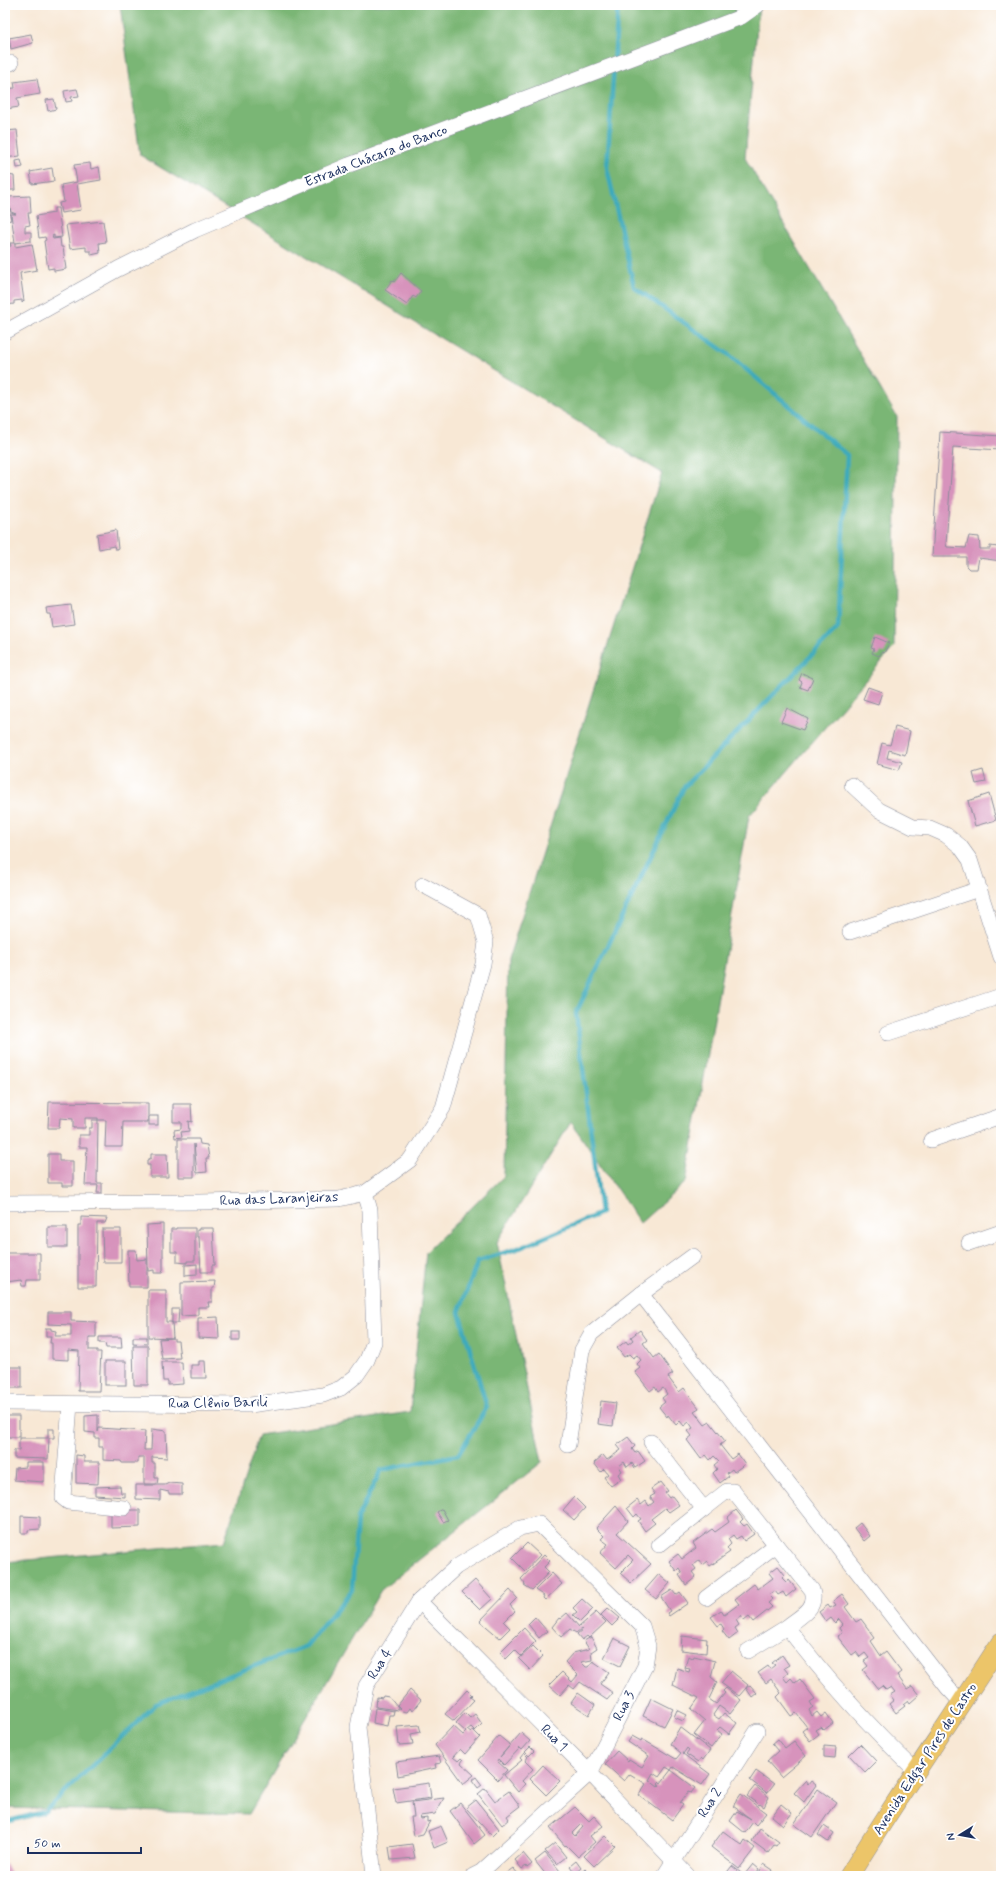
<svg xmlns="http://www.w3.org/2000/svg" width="1006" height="1881" font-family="Mynerve,sans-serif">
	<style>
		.forest { fill: #7ab675; stroke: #4a726a }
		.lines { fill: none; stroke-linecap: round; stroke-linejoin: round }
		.stream { stroke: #3daabc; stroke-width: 4.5 }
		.building { fill: #d793bc; fill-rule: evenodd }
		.minor-casing { stroke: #8a8c9a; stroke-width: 16 }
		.major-casing { stroke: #8a8c9a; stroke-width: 20 }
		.minor { stroke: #fff; stroke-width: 15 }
		.major { stroke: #ecc569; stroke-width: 19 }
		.labels { text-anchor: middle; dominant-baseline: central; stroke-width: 4; stroke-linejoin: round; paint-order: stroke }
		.street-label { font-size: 14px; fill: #1b2f5e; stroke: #fff }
	</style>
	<rect width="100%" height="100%" fill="#fff"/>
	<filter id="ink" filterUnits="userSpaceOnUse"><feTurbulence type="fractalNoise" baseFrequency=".025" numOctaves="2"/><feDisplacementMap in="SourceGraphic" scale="8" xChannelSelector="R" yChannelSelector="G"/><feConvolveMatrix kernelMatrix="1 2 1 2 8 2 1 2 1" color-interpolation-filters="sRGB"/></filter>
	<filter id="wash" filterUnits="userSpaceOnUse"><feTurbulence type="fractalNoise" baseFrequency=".012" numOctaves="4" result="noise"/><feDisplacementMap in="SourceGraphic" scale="16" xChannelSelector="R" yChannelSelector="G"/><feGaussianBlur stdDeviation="0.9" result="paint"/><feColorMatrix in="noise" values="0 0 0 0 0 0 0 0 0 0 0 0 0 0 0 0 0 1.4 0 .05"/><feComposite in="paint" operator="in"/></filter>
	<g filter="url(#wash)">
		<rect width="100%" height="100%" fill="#f8e8d5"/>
		<!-- forest -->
		<path class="forest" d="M120,5H759L745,158L897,417L894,647L749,816L686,1182L640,1223L571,1122L497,1242L542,1462L381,1590L249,1814L5,1808V1562L224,1542L259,1435L410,1412L426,1252L504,1176L508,960L662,473L140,155Z"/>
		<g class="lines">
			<!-- stream -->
			<path class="stream" d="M5,1822L44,1812L156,1704L306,1646L352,1590L357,1518L381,1470L458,1455L487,1407L459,1312L478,1261L522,1247L601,1213L576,1013L684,787L838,628L847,455L728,354L634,287L607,168L618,5"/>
		</g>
		<g id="blocks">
			<!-- building -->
			<g class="building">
				<path d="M31,34L33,43L11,49L9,38Z"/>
				<path d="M37,79L40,94L17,98L19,107L6,109L5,89L15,88L14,82Z"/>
				<path d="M77,89L79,96L71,97L72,101L66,102L64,91Z"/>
				<path d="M54,99L56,109L48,111L46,100Z"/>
				<path d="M17,130L20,156L5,158V131Z"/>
				<path d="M21,160L23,167L17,168L16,161Z"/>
				<path d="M90,163L91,169L99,167L101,180L77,184L81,210L61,213L59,203L64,202L61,185L77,182L74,165Z"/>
				<path d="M52,168L54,181L32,184L30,172Z"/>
				<path d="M7,175L14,176L15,190H8L9,197L30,196L31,213H28L30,225L25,226V232H31V241L15,243V247L32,244L37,270L20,273L24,301L22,303V300L14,301V304L5,305V247L11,246L10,243H15L11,214H16L11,212L10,207L5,208V176Z"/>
				<path d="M9,208L11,220L5,221V209Z"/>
				<path d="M54,208H58L62,237L54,238V235L52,236L53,239L60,238L61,247H63L66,269L54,271V268L48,269L44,241L46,240L45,237L39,238L36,216L54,213Z"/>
				<path d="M103,221L106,242L99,243L100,253L91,255V251H86V247L70,249L66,225Z"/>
				<path d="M5,222L9,244H5Z"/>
				<path d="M401,273L421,291L416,298L413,296L407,305L385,290L392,280L394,282Z"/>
				<path d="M940,432L1001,436L1000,450L953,447L946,544L947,547L966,548L969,536L979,537L980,549H990V546L998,547L1001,522V561L979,558L977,569H969L966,566V557H932Z"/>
				<path d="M116,530L118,549H115L114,546L99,549L97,534Z"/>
				<path d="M71,605L74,624L52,627L50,614H47L46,608Z"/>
				<path d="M875,637L889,643L884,653L881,652L879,656L872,653L874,649L871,648Z"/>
				<path d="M802,673L813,678L808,690L800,687L802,682L799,680Z"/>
				<path d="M868,687L882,692L878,704L863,699Z"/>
				<path d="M787,708L808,719L803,730L781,722Z"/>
				<path d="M895,727L910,731L905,755L889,750L887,758L902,762L899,770L877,764L882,743L890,745Z"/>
				<path d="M983,770L986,782L976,784L973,773Z"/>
				<path d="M989,794L996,820L975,826L968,801Z"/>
				<path d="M49,1102L148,1103V1122H123L122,1147H105L106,1120H98V1118H85V1128H73V1119L60,1118L59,1128H48Z"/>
				<path d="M173,1104H191L192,1122L188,1121L189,1131L181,1132L182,1137L175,1138L174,1130L181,1129V1122H173Z"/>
				<rect x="149" y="1116" width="9" height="9"/>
				<path d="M92,1120H98L97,1183H102V1193H97L98,1185H85L87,1147H79V1135H89V1128H92Z"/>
				<path d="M178,1139H199L200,1144L207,1145L209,1158H206L207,1172L197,1173L194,1144V1177H178Z"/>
				<path d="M48,1154H59V1161H73V1186H62V1183H48Z"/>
				<path d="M151,1154H167L168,1177H150V1165H147V1160L151,1158Z"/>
				<path d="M81,1217L107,1218L105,1223H97L96,1287H78V1225H81Z"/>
				<path d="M163,1224V1270L162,1273H154V1270L148,1271L147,1225Z"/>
				<rect x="48" y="1227" width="19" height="20"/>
				<path d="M176,1228H195V1261H187V1263L177,1262V1252H171V1229H176Z"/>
				<path d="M199,1228H213L215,1265H212V1272H201L199,1237H197V1230H199Z"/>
				<path d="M102,1229H121V1262H103Z"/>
				<path d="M128,1250H136L137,1260L147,1259V1287H129Z"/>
				<path d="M5,1253H40V1280H27L26,1286H22L21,1280L6,1282Z"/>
				<path d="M197,1264V1275L185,1276V1265Z"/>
				<path d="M215,1281L214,1288H212V1302H208L209,1307H198V1315L181,1316V1282Z"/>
				<path d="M148,1290H166V1322H172L173,1338L148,1337Z"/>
				<path d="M172,1309H179L178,1323H172Z"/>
				<path d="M48,1312H71V1321L96,1322V1337H89V1350H97V1352H101L99,1391H78L79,1351L68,1350V1360L52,1359V1343H50L51,1336H46V1328H51V1330L56,1331L55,1336H71V1325L48,1324Z"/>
				<path d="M218,1317L219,1339L198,1338V1318Z"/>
				<path d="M640,1330L647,1340L643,1343L654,1358L659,1354L673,1374L668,1377L679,1392L684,1388L699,1408L694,1411L705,1425L710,1422L725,1441L720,1445L731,1459L738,1454L745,1464L734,1472L732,1469L727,1473L729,1476L720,1483L713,1473L717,1469L714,1465L719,1461L714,1456L710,1460L706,1455L701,1459L687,1440L692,1436L688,1431L693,1428L689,1422L684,1426L680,1421L676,1425L668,1415L667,1417L659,1407L665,1402L662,1398L667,1394L663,1388L658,1392L655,1387L650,1391L635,1372L640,1368L637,1364L641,1360L637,1355L633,1358L629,1354L624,1357L617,1348L626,1341L628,1344L633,1340L631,1337Z"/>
				<rect x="232" y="1332" width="8" height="8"/>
				<path d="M99,1337H121L122,1348H106L105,1343H99Z"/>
				<path d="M133,1337H147V1344L133,1343Z"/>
				<path d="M174,1338V1341H178L180,1358L162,1359L159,1339Z"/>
				<path d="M133,1346H148V1385H134Z"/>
				<rect x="105" y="1361" width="21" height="24"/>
				<path d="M199,1361H205L206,1378H191V1365H199Z"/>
				<path d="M162,1362H182L183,1384L168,1385V1381H163Z"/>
				<rect x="8" y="1367" width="14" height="21"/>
				<path d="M601,1401L616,1403L613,1426L598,1424Z"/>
				<path d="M98,1415V1432L99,1428L145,1431L144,1450H151L152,1429L166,1431L167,1458L152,1457V1463H155V1478H158L157,1484H144V1457H138V1463H122L121,1461L103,1460V1447H99V1438H95V1433L85,1432V1416Z"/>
				<rect x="5" y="1416" width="14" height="21"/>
				<path d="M48,1429H54V1438H49L48,1459L14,1458V1450H19V1438H48Z"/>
				<path d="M628,1437L635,1446L632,1449L635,1453L638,1451L645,1461L635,1468L632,1463L627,1467L624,1462L619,1466L622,1471L618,1474L621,1479L611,1486L604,1477L608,1474L604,1469L601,1472L594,1463L603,1455L607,1460L621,1450L617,1445Z"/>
				<path d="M76,1455L84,1456V1462H99L98,1484L76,1483Z"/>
				<path d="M26,1462H44V1482L14,1480L15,1468L26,1467Z"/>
				<path d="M661,1482L668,1491L665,1493L669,1498L672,1496L679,1505L669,1512L665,1508L651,1519L655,1523L645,1531L638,1521L641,1519L637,1514L634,1517L627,1508L637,1500L641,1505L646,1501L649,1506L654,1502L650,1497L655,1494L651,1489Z"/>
				<path d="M169,1483L182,1484V1494H169V1492L160,1490V1500L136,1499V1485H165Z"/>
				<path d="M120,1486L121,1493H125V1497L95,1495V1487Z"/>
				<path d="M574,1497L585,1508L574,1520L563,1510Z"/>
				<path d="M616,1506L628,1521L617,1533L651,1564L631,1583L620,1573L633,1560L628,1555L616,1568L600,1553L608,1544L601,1539L604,1536L596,1528Z"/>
				<path d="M442,1509L448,1520L443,1522L437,1512Z"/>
				<path d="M111,1510H140V1527L111,1528Z"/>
				<path d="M736,1510L743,1519L740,1522L744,1526L747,1524L754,1534L744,1541L741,1536L736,1539L733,1535L728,1539L731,1544L727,1548L730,1552L710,1566L707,1561L702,1565L699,1560L693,1565L696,1569L692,1572L696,1577L686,1585L679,1575L682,1573L679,1568L676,1571L669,1561L678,1554L682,1559L696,1548L693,1543L712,1529L715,1532L729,1522L727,1518Z"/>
				<path d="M21,1516L40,1517V1529L28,1530V1533H21Z"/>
				<path d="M860,1523L870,1536L864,1541L854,1528Z"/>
				<path d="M527,1543L540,1555L525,1571L512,1558Z"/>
				<path d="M544,1555L550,1561L544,1567L549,1572L532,1590L524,1585L525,1584L521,1579Z"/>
				<path d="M778,1566L785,1575L782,1578L786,1582L789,1580L796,1589L786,1597L783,1592L778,1595L775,1591L769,1595L773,1599L768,1603L772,1607L753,1622L749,1617L744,1621L741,1616L736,1620L739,1625L735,1628L738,1633L729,1640L722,1631L724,1629L721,1624L718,1626L711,1617L721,1610L724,1615L739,1604L735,1599L754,1584L758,1589L773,1578L769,1573Z"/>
				<path d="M552,1573L562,1584L545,1600L543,1598L544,1596L535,1590Z"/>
				<path d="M659,1574L670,1583L656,1599L645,1590Z"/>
				<path d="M475,1580L492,1599L480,1610L462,1592Z"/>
				<path d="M510,1590L517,1598L510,1605L515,1611L504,1622L510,1628L500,1638L480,1621Z"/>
				<path d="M672,1590L676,1595L680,1592L688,1603L669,1616L667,1613L670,1611L661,1597Z"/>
				<path d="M842,1594L849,1604L845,1607L856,1622L861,1619L875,1638L871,1641L881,1656L886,1652L901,1672L897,1675L907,1689L912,1686L919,1695L910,1703L908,1700L903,1704L905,1706L896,1713L889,1704L894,1700L890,1695L895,1692L891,1687L886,1690L882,1686L878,1689L863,1670L868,1666L864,1661L869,1658L865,1653L860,1657L856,1652L852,1655L837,1636L842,1633L839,1628L843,1624L839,1619L835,1623L831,1618L826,1622L819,1612L828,1605L830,1608L836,1605L833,1601Z"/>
				<path d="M582,1599L593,1609L580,1622L573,1615L577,1612L573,1608Z"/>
				<path d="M608,1608L620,1618L612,1626L601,1615Z"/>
				<path d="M596,1612L606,1622L589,1638L587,1636L582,1640L577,1634L582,1630L581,1629L576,1633L570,1629L561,1637L552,1627L559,1618L560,1619L567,1613L579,1627Z"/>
				<path d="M535,1617L547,1631L539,1638L528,1624Z"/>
				<path d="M524,1628L536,1641L521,1656L515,1650L506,1659L500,1652Z"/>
				<path d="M682,1636L707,1639L706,1653L681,1650Z"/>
				<path d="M591,1637L597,1648L591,1652L592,1660L581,1662L586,1667H588L593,1661L609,1672L600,1684L613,1693L607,1700L580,1682L574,1689L569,1685L560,1695L549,1685L562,1672L572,1682L578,1675L565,1662L573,1653L589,1649L584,1641Z"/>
				<path d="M614,1638L630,1646L620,1666L604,1658Z"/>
				<path d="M533,1646L543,1656L530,1670L519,1659Z"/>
				<path d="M782,1655L789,1665L784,1668L788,1673L783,1677L787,1682L791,1678L795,1683L800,1679L815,1699L810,1702L813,1707L809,1710L812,1716L817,1712L821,1717L826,1713L833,1723L824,1730L821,1727L816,1730L819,1734L810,1741L802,1731L807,1727L796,1713L791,1716L777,1697L781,1693L771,1679L766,1683L758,1673L768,1666L770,1669L775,1665L772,1663Z"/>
				<path d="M688,1656L693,1658L694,1656L715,1661L711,1677L717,1682L709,1699L716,1704L725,1693L723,1691L726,1688L741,1700L730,1714L719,1706L713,1715L719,1719L724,1713L737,1723L729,1734L720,1727L717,1730L722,1734L711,1748L694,1735L705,1721L691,1709L699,1698L673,1685L677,1668L689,1672L690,1669L685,1668Z"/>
				<path d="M731,1671L748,1685L746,1688L750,1685L757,1693L752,1697L746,1688L739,1696L721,1683Z"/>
				<path d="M410,1690L421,1700L412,1711L410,1708L407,1712L402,1711L397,1706Z"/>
				<path d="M467,1690L472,1695L470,1697L474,1700L454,1721L445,1714Z"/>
				<path d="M578,1693L595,1705L589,1715L571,1703Z"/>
				<path d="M383,1696L389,1697L398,1708V1710L376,1707L377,1697L382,1698Z"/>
				<path d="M651,1698L673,1709L664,1726L643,1716Z"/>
				<path d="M375,1708L394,1711L393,1715H389L387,1726L373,1723Z"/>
				<path d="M677,1710L687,1715L683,1721L674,1717Z"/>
				<path d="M465,1713L470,1718L475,1714L482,1724L475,1731L471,1727L467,1730L471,1733L473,1730L480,1737L478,1739L465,1754L460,1749L453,1757L458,1761L461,1758L463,1760L461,1763L474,1775L463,1784L435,1745L453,1726L463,1735L466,1732L456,1723Z"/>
				<path d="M419,1725L421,1732L411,1734L413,1744L399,1745L397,1727Z"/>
				<path d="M680,1727L710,1750L703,1760L701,1758L698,1762L686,1754L689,1750L687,1748L683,1754L710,1774L702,1785L673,1767L671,1770L695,1788L691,1793L688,1792L680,1803L683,1805L672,1820L639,1795L646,1784L630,1774L624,1781L605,1764L617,1751L628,1761L629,1759L642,1767L649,1756L628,1742L632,1736L641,1741L642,1739L676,1759L681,1753L670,1744ZM666,1767L671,1770L661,1783L660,1782L658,1784L660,1785L658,1787L649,1780L653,1773L659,1777Z"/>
				<path d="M521,1733L530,1741L522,1750L520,1748L504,1765L498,1759L497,1761L507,1770L498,1780L478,1760L499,1736L510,1745L500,1757Z"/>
				<path d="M778,1739L785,1748L794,1741L806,1756L781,1777L767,1761L778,1751L772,1744Z"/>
				<path d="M860,1744L876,1761L865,1772L849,1755Z"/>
				<path d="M824,1746L836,1747L835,1758L824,1757Z"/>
				<path d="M530,1747L534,1751L529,1756L525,1752Z"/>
				<path d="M524,1753L528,1757L525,1761L533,1769L522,1781L525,1784L518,1792L504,1775L522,1760L520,1758Z"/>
				<path d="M439,1756L441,1763L435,1764L436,1768L398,1776L396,1762Z"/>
				<path d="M543,1765L560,1781L546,1795L530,1779Z"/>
				<path d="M756,1771L774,1784L767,1793L750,1780Z"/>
				<path d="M476,1777L482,1785L478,1788L472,1780Z"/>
				<path d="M805,1781L808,1785L811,1781L816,1785L804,1802L794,1793Z"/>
				<path d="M429,1783L431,1798L396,1803L393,1788Z"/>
				<path d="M755,1786L769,1797L764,1807L760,1804L759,1805L747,1796Z"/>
				<path d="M485,1788L495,1801L509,1791L520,1806L507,1816L509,1819L502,1825L478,1794Z"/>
				<path d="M818,1789L836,1802L812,1837L794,1824Z"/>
				<path d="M741,1794L766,1813L756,1825L753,1822L745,1833L730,1821L737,1811L751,1819L733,1806Z"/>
				<path d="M444,1798L435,1814L420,1816L421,1819L427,1818V1822L430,1821L423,1834L414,1836L411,1817H414L412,1802Z"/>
				<path d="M476,1800L499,1829L492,1836L466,1808Z"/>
				<path d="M460,1803L485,1835L474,1844L450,1811Z"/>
				<path d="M781,1804L792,1813L783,1825L772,1816Z"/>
				<path d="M575,1807L589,1821L594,1816L603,1826L590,1836L595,1842L578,1857L566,1845L565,1846L550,1828ZM581,1824L583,1827L575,1836L572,1833Z"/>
				<path d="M441,1826L448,1842L434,1848L428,1831Z"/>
				<path d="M824,1826L834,1833L828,1842L818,1835Z"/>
				<path d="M760,1828L779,1842L776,1846L774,1845L768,1853L752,1841Z"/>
				<path d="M723,1831L742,1845L745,1840L755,1848L739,1869L711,1847Z"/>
				<path d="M605,1836L615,1846L594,1866L584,1856Z"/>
				<path d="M555,1843L566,1857L557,1864L545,1851Z"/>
				<path d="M412,1844L415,1858L391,1860L389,1847Z"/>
				<path d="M523,1853L532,1864L527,1868L526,1866L522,1869L515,1860Z"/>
				<path d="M545,1853L560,1871L556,1876H547L535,1861Z"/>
				<path d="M576,1861L581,1868L575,1873L570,1866Z"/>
				<path d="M5,1862L12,1876H5Z"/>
				<path d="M753,1864L759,1869L755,1876H747L745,1874Z"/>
				<path d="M764,1864L773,1870L769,1876H757Z"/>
				<path d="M732,1866L745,1876H724Z"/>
				<path d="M513,1868L520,1876H507L505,1874Z"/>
				<path d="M585,1868L589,1872L594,1876H576Z"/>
			</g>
		</g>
	</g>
	<g filter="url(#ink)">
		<use href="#blocks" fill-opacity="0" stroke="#8a8c9a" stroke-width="1"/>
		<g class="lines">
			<defs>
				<g id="minor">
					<path d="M5,64L11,63"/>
					<path d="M5,332L118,269L195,230L349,165L741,17L758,5"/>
					<path d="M852,785L879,810L913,827L930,828L946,835L960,846L970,860L1001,957"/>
					<path d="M850,932L979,889"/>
					<path d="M888,1033L1001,996"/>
					<path d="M931,1140L1001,1116"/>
					<path d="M5,1203L200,1202L339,1199L365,1193L410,1160L443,1108L483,964L486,942L478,915L423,885"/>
					<path d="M969,1243L1001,1232"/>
					<path d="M641,1294L948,1688L962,1703"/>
					<path d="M5,1403L250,1405L323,1395L341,1388L356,1376L367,1360L374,1342L370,1210L365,1193"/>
					<path d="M70,1404L63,1498L68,1502L124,1508"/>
					<path d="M651,1442L704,1509L727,1491H733L812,1590C818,1609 800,1616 787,1627C826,1678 869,1726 915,1770"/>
					<path d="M568,1445L582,1350L591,1334L641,1294L693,1256"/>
					<path d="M659,1545L704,1509"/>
					<path d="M706,1598L776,1545"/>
					<path d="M419,1601L590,1773L688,1876"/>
					<path d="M748,1651L787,1627"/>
					<path d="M374,1876L358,1727L366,1686L419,1601L456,1567L520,1528L539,1524L642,1626L648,1646L645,1666L590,1773L481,1872L473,1876"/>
					<path d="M664,1876L757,1731"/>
				</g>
				<path id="major" d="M849,1876C898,1796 951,1720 1001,1642"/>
			</defs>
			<!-- minor casing -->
			<use href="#minor" class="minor-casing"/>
			<!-- major casing -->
			<use href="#major" class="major-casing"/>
			<!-- minor -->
			<use href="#minor" class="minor"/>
			<!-- major -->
			<use href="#major" class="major"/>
		</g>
	</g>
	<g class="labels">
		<!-- street labels -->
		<g class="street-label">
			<text transform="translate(376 156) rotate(-21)">Estrada Chácara do Banco</text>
			<text transform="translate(279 1199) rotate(-2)">Rua das Laranjeiras</text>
			<text transform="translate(218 1403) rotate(-1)">Rua Clênio Barili</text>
			<text transform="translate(380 1664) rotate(-58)">Rua 4</text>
			<text transform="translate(624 1706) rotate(-63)">Rua 3</text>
			<text transform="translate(554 1738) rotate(45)">Rua 1</text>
			<text transform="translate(925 1759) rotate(-57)">Avenida Edgar Pires de Castro</text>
			<text transform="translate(710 1803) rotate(-57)">Rua 2</text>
		</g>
	</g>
	<!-- margin -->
	<rect width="1006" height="1881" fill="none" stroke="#fff" stroke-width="20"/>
	<!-- north arrow -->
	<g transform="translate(960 1835) rotate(259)" stroke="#ffffff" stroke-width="3" paint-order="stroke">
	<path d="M0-3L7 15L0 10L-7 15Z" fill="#1b2f5e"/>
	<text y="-6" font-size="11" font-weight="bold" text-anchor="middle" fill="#1b2f5e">N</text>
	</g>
	<!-- scale -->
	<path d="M28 1847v6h113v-6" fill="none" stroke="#1b2f5e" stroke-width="2"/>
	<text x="34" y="1847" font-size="12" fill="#1b2f5e" stroke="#ffffff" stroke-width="3" paint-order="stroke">50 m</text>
</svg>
